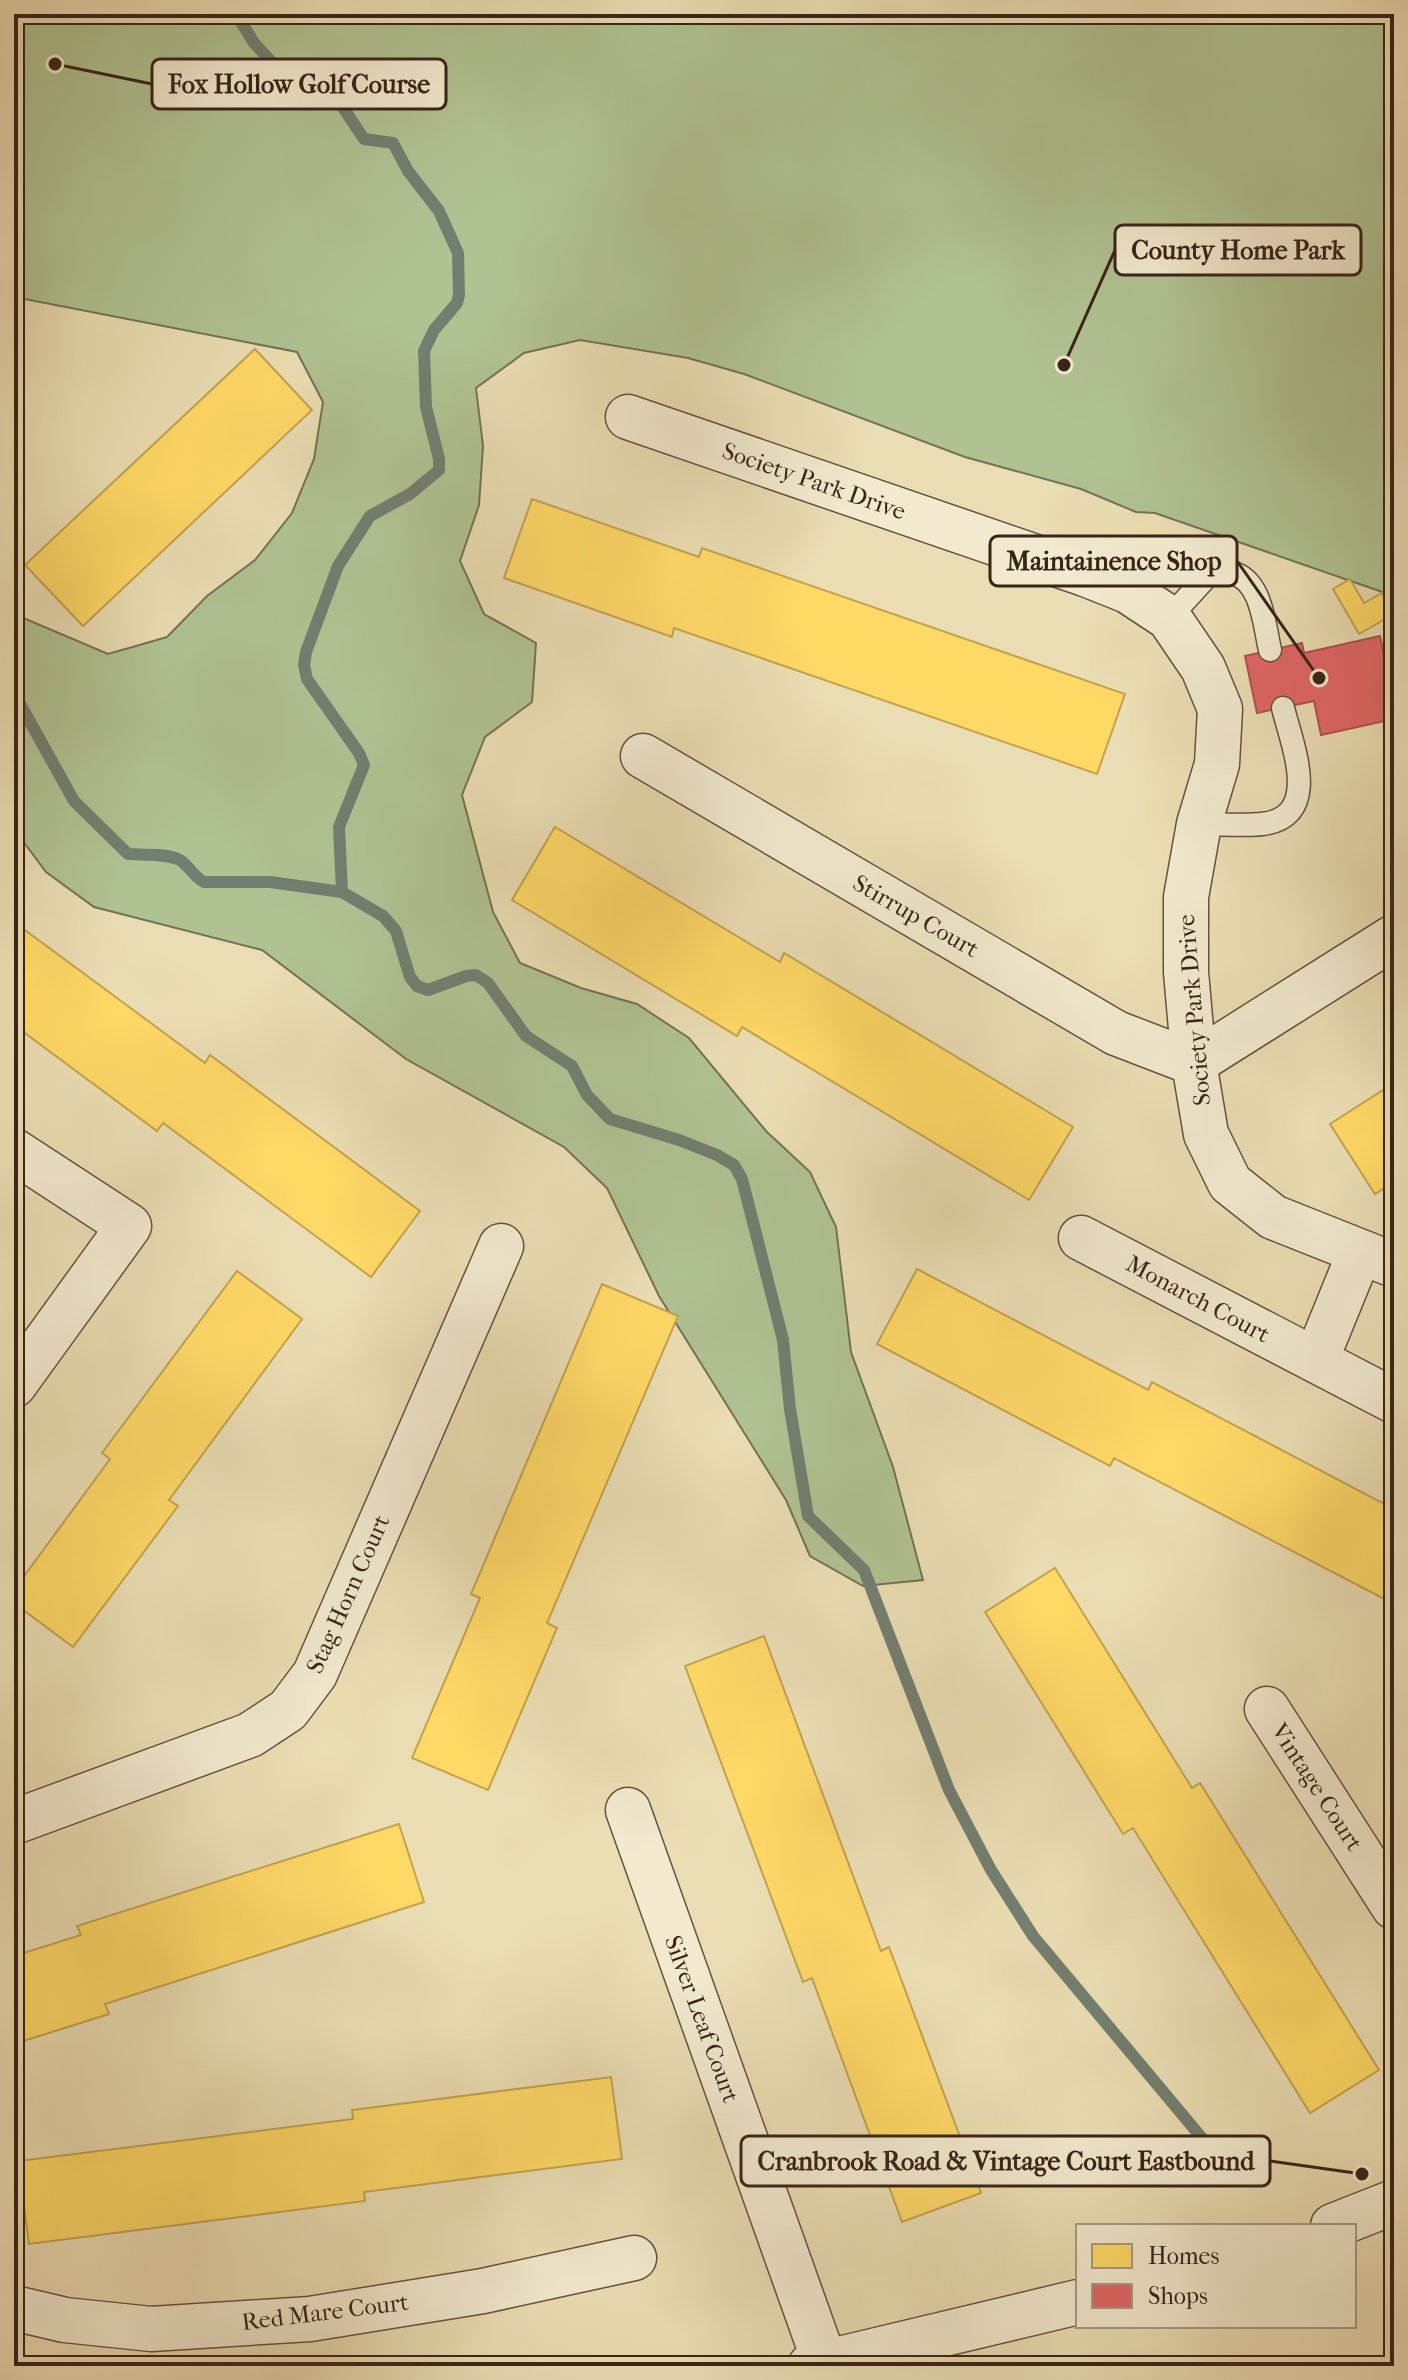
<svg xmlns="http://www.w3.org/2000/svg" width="1408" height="2380" font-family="'IM FELL French Canon',serif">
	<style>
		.green { fill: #b0c292; stroke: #747355; stroke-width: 2 }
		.homes { fill: #ffd966; stroke: #c3a34f; stroke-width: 2 }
		.shops { fill: #e06666; stroke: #ae524f; stroke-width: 2 }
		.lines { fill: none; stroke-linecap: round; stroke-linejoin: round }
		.stream { stroke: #727f70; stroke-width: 12 }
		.service-casing { stroke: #65523f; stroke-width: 25 }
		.minor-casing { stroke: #65523f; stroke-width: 47 }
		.tertiary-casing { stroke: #65523f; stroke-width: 47 }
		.service { stroke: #f2e9ce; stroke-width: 22 }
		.minor { stroke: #f2e9ce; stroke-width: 44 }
		.tertiary { stroke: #f2e9ce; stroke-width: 44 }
		.labels { text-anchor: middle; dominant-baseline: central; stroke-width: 8; stroke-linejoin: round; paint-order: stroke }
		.street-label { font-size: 24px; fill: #382418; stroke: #f2e9ce }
		.leader { fill: none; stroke: #382418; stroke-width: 3 }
		.callout-dot { fill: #382418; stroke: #f2e9ce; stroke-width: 3 }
		.callout { fill: #f2e9ce; stroke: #382418; stroke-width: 3 }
		.callout-label { font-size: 26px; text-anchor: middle; font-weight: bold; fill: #382418 }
	</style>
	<rect width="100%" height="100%" fill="#ebddb3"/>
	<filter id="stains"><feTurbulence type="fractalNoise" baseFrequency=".0025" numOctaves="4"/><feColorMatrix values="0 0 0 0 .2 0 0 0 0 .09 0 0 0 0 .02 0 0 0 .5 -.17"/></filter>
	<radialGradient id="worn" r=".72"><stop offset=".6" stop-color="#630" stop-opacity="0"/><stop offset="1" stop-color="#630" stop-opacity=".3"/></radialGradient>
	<!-- green -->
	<path class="green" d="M14,14H1394V596L1155,513L1136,512L1081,489L965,457L744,374L688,358L580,340L524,353L476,388L483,446L479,505L460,561L484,614L536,643L532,702L485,737L462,795L493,912L520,963L581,988L637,1004L689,1038L766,1131L810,1172L836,1227L851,1352L893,1467L923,1580L863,1586L810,1556L786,1500L659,1296L607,1188L564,1147L406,1059L262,950L94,907L46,872L14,829V614L108,654L167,637L207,596L255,560L292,513L314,459L323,402L297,352L14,297Z"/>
	<!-- homes -->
	<g class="homes">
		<path d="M255,349L312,410L83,626L25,565Z"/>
		<path d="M532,499L699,557L702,548L1125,694L1097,774L674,628L672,637L504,578Z"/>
		<path d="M1350,579L1364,603L1382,593L1394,614L1359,634L1333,589Z"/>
		<path d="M555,827L780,962L784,953L1073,1127L1029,1200L742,1027L737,1036L512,900Z"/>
		<path d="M14,922L205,1063L210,1055L420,1211L371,1277L163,1123L157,1131L14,1025Z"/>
		<path d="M1394,1083V1182L1375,1194L1330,1124Z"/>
		<path d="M917,1269L1148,1390L1152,1382L1394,1509V1604L1114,1458L1110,1466L877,1344Z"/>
		<path d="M237,1271L302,1319L169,1500L178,1506L73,1647L14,1603V1590L110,1459L102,1453Z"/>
		<path d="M602,1284L678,1316L547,1623L557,1628L488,1790L412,1758L480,1598L471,1594Z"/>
		<path d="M1055,1568L1192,1788L1200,1783L1379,2070L1310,2113L1133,1828L1123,1834L985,1612Z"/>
		<path d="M764,1636L881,1951L889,1947L981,2193L902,2222L812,1978L803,1982L685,1666Z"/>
		<path d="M399,1824L424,1902L105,2004L109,2014L14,2044V1956L81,1935L77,1926Z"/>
		<path d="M611,2077L622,2159L364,2192L365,2201L29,2244L18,2161L353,2119L352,2110Z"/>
	</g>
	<!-- shops -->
	<path class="shops" d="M1380,636L1394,701V719L1321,735L1314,701L1257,713L1245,656L1302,643L1304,653Z"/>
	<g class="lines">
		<!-- stream -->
		<g class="stream">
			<path d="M225,14L238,17L254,43L280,71L334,94L364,139L393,143L408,171L439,211L458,253L459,295L457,303L434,330L424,351L426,407L439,459V470L410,494L370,516L338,566L306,652L304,665L307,679L359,753L364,765L339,827L342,892"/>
			<path d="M14,693L74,801L128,854C143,855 166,853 180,860C189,866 194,877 204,882H270L342,892L383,916L396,931L410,977L417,986L428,990L466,976L476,975L488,983L526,1036L572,1066L587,1095L610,1119L679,1140L717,1155L734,1165L742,1179L783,1340L790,1409L808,1516L864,1570L949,1790L991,1870L1033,1936L1227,2168"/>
			<path d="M1159,2163L1211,2149"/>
		</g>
		<defs>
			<g id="service">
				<path d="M1169,618L1210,573C1215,573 1224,571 1230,572C1262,579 1264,624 1270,650"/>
				<path d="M1199,824C1219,824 1242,826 1262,824C1323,817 1292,745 1283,708"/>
			</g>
			<g id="minor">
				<path d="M628,417L1085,574L1128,591L1169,618L1203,668L1220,709L1217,764L1199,824L1186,897V972L1194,1063L1206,1134L1230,1183L1273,1217L1394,1265"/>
				<path d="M643,756L1116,1033L1194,1063L1394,937"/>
				<path d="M14,1151L129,1226L14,1385"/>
				<path d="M1081,1238L1394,1401"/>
				<path d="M1316,1360L1360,1252"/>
				<path d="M1267,1709L1394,1907"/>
				<path d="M628,1810L825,2363"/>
				<path d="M14,1822L250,1735L288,1710L315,1674L501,1246"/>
				<path d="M14,2308L65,2320L151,2329L310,2319L483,2291L634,2258"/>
			</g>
			<g id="tertiary">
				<path d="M1333,2226L1394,2202"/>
				<path d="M810,2366L1078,2302"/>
			</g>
		</defs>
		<!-- service casing -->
		<use href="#service" class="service-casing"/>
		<!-- minor casing -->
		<use href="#minor" class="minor-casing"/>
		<!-- tertiary casing -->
		<use href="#tertiary" class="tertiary-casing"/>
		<!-- service -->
		<use href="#service" class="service"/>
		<!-- minor -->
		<use href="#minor" class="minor"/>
		<!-- tertiary -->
		<use href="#tertiary" class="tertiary"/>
	</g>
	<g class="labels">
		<!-- street labels -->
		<g class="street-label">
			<text transform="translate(814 481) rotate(19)">Society Park Drive</text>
			<text transform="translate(916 916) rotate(30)">Stirrup Court</text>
			<text transform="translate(1194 1010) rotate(-95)">Society Park Drive</text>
			<text transform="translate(1198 1299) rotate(28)">Monarch Court</text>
			<text transform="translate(348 1594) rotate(-66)">Stag Horn Court</text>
			<text transform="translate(1317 1787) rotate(57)">Vintage Court</text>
			<text transform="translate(702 2019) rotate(70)">Silver Leaf Court</text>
			<text transform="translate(325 2312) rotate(-7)">Red Mare Court</text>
		</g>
	</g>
	<!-- callouts -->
	<path class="leader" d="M55 64L152 84M1064 365L1115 250M1319 678L1237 561M1362 2174L1270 2161"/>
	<g class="callout-dot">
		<circle cx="55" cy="64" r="8"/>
		<circle cx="1064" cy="365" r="8"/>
		<circle cx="1319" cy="678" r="8"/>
		<circle cx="1362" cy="2174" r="8"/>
	</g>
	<g class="callout">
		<rect x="152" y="59" width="294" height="50" rx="8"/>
		<rect x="1115" y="225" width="246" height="50" rx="8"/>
		<rect x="990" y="536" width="247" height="50" rx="8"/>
		<rect x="741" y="2136" width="529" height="50" rx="8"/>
	</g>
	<g class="callout-label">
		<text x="299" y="93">Fox Hollow Golf Course</text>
		<text x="1238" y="259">County Home Park</text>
		<text x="1114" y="570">Maintainence Shop</text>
		<text x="1006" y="2170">Cranbrook Road &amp; Vintage Court Eastbound</text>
	</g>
	<!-- margin -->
	<rect width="1408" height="2380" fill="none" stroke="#ebddb3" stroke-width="48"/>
	<rect x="16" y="16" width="1376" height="2348" fill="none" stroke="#382418" stroke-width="4"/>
	<rect x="24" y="24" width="1360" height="2332" fill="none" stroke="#382418" stroke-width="2"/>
	<!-- legend -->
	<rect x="1076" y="2224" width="280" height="104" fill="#f2e9ce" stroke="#a89a85" stroke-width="2"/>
	<rect x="1092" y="2244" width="40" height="24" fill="#ffd966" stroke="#a89a85" stroke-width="2"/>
	<text x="1148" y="2264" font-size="24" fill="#382418">Homes</text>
	<rect x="1092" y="2284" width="40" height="24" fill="#e06666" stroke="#a89a85" stroke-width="2"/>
	<text x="1148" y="2304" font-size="24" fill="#382418">Shops</text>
	<rect width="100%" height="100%" filter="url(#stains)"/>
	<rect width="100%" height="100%" fill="url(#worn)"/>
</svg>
